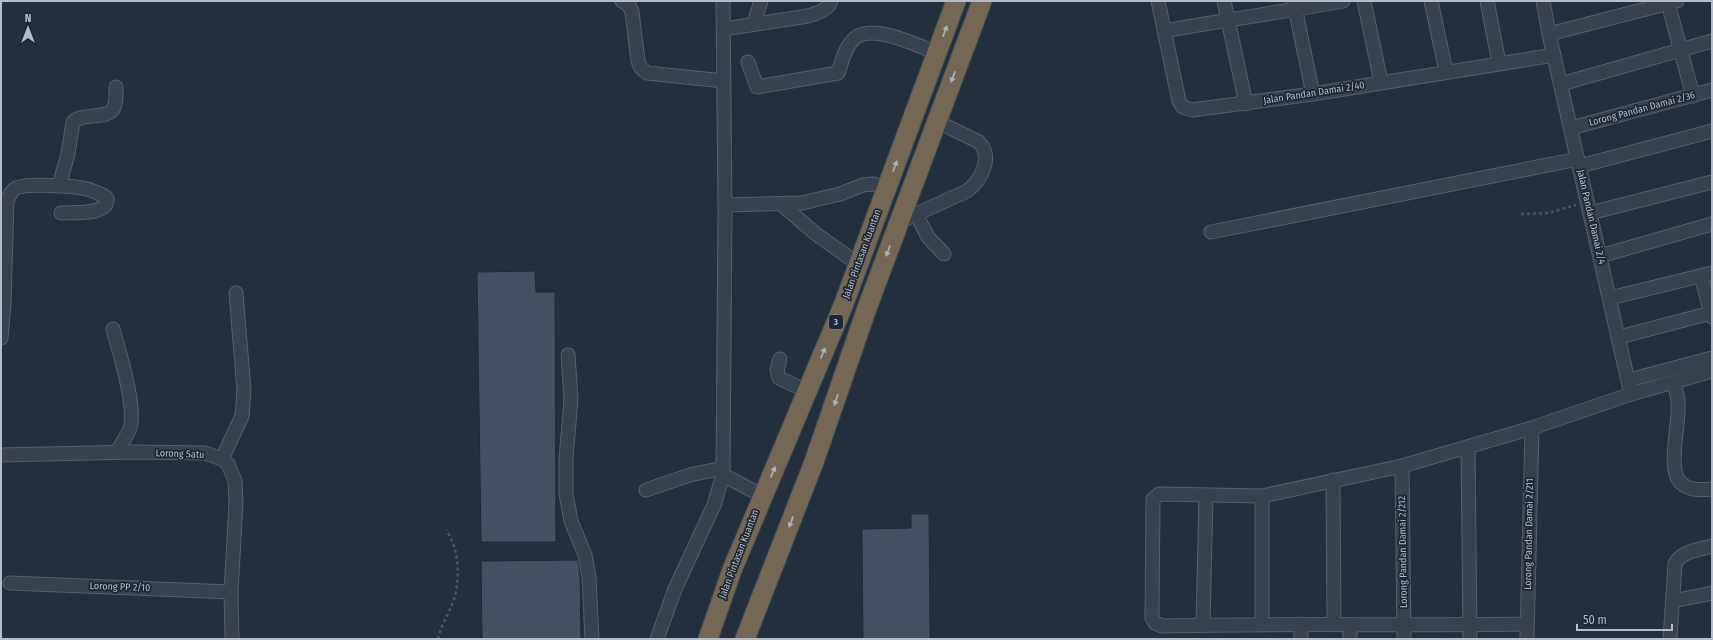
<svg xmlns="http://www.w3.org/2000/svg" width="1713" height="640" font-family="'Fira Sans Condensed',sans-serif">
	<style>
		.building { fill: #455162; stroke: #1f2835 }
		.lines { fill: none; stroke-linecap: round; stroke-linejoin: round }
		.minor-casing { stroke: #565f6c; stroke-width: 15 }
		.highway-casing { stroke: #434c59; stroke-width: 21 }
		.path { stroke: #44595c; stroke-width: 2.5; stroke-dasharray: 3 3; stroke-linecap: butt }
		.minor { stroke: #38414e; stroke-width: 13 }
		.highway { stroke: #746855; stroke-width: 19 }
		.oneway { fill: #aeb4bd }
		.labels { text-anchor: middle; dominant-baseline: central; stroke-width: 3.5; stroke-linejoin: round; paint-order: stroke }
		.shield { fill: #1d2633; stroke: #878f9c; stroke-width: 1 }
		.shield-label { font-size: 9px; font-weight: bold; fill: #b4bcc9 }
		.street-label { font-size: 10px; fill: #b4bcc9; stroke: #1d2633 }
	</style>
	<rect width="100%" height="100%" fill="#242f3e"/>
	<!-- building -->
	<g class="building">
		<path d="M535,271L536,292H555L556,542H481L477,272Z"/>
		<path d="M911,514H929L930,639H863L862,529L911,528Z"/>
		<path d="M578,560L580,574L581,639H482L481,561Z"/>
	</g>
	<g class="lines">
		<defs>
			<g id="minor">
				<path d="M622,1L629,5L632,12L638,61L641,68L647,73L724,81"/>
				<path d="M723,1L725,208L723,475L763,496"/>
				<path d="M1158,1L1179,101L1183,107L1192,110L1313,94L1554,55"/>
				<path d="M1224,1L1246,104"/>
				<path d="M1364,1L1381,82"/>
				<path d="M1431,1L1446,71"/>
				<path d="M1487,1L1499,63"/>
				<path d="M1543,1L1549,34L1631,394"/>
				<path d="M1294,3L1313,94"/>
				<path d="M1668,3L1693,96"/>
				<path d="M754,23L761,1"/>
				<path d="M724,29L808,16C817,13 827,11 831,1"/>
				<path d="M1164,31C1224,20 1284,12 1343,1"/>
				<path d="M1549,34L1677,1"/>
				<path d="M748,62L757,87L838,73C842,62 845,46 855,38C873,23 918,46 937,53"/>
				<path d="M1561,84L1712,41"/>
				<path d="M1571,128L1712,90"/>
				<path d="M1580,166L1712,131"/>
				<path d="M59,186L68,154L73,122C77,118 80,118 85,117C111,114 117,116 116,87"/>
				<path d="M781,204L816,234L858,264"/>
				<path d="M725,205L802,203L840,194L863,185L873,184L887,187"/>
				<path d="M1590,213L1712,182"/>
				<path d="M916,214L928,237L944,254"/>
				<path d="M899,222L967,191C982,180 993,157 979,142L936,121"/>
				<path d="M1211,232L1578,159"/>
				<path d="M1600,256L1712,224"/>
				<path d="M1701,276L1712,317"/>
				<path d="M1610,298L1712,273"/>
				<path d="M113,329C120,355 134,398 131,424C130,433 121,444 117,452"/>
				<path d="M1619,337L1711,313"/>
				<path d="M1,338L4,303L7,201C9,196 11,191 16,188C27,183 75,186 87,189C94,191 101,194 107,198C109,216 73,212 61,213"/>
				<path d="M568,355L571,399L566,459V494L571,521L585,555L589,577L592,639"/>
				<path d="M780,359L777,370L779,378L807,391"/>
				<path d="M1629,380L1712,358"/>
				<path d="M1674,382C1675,389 1678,396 1678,403C1680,422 1667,468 1680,482C1689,491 1701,490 1712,489"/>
				<path d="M1468,447L1470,639"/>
				<path d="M1,455L135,452L205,453L222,459L228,464L235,481L236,502L231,592L232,639"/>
				<path d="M222,459L242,416L244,390L236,293"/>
				<path d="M1402,466L1404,639"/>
				<path d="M1333,480L1334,624"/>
				<path d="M646,490L690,475L723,468"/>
				<path d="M1262,496V624"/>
				<path d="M10,583L231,592"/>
				<path d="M1673,601L1712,593"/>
				<path d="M1527,624C1405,626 1284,623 1162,626L1155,623L1152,618L1153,499L1159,494L1262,496L1402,466L1532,428L1631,394L1712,371"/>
				<path d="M1203,625L1206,495"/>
				<path d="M1350,625V639"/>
				<path d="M657,639L675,589L714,505L723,475"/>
				<path d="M1301,639V624"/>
				<path d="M1527,639L1532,428"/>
				<path d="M1670,639L1675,564C1681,551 1699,550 1712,546"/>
			</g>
			<g id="highway">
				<path d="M708,639L732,570L843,306L956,1"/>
				<path d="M745,639L814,462L867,308L982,1"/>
			</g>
		</defs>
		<!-- minor casing -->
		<use href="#minor" class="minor-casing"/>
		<!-- highway casing -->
		<use href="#highway" class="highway-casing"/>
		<!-- path -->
		<g class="path">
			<path d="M1521,214L1548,213L1576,205"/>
			<path d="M438,639C441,624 451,611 455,596C460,574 459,548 446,530"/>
		</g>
		<!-- minor -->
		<use href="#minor" class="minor"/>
		<!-- highway -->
		<use href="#highway" class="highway"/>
	</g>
	<!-- one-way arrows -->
	<defs><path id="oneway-solid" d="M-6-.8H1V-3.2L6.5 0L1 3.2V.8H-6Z"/></defs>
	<g class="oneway">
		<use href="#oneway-solid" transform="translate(945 31) rotate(-70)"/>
		<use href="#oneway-solid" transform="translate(953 77) rotate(111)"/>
		<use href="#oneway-solid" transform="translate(895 166) rotate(-70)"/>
		<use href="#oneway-solid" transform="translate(888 251) rotate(110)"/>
		<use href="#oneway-solid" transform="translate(823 353) rotate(-68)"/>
		<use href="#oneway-solid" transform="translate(836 400) rotate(109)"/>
		<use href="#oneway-solid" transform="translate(773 472) rotate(-67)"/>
		<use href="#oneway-solid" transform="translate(791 522) rotate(111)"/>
	</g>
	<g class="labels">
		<!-- shield labels -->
		<rect class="shield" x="829" y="315" width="14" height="14" rx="3"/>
		<g class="shield-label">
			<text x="836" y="322">3</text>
		</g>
		<!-- street labels -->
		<g class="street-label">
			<text transform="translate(1314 93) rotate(-9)">Jalan Pandan Damai 2/40</text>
			<text transform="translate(1642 109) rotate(-15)">Lorong Pandan Damai 2/36</text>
			<text transform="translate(1591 217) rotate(77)">Jalan Pandan Damai 2/4</text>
			<text transform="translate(862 254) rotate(-70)">Jalan Pintasan Kuantan</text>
			<text transform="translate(180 454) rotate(2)">Lorong Satu</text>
			<text transform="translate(1529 534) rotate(-89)">Lorong Pandan Damai 2/211</text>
			<text transform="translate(1403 552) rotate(-91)">Lorong Pandan Damai 2/212</text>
			<text transform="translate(739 554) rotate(-69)">Jalan Pintasan Kuantan</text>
			<text transform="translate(120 587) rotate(2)">Lorong PP 2/10</text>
		</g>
	</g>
	<!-- border -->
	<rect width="1713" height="640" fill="none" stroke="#b4bcc9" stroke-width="4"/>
	<!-- north arrow -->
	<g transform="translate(28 28)" stroke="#1d2633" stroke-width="3" paint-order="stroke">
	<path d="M0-3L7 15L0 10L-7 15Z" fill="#b4bcc9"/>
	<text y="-6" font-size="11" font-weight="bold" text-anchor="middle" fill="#b4bcc9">N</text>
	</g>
	<!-- scale -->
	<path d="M1577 624v6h95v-6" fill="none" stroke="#b4bcc9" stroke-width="2"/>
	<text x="1583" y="624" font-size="12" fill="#b4bcc9" stroke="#1d2633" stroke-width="3" paint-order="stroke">50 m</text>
</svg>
